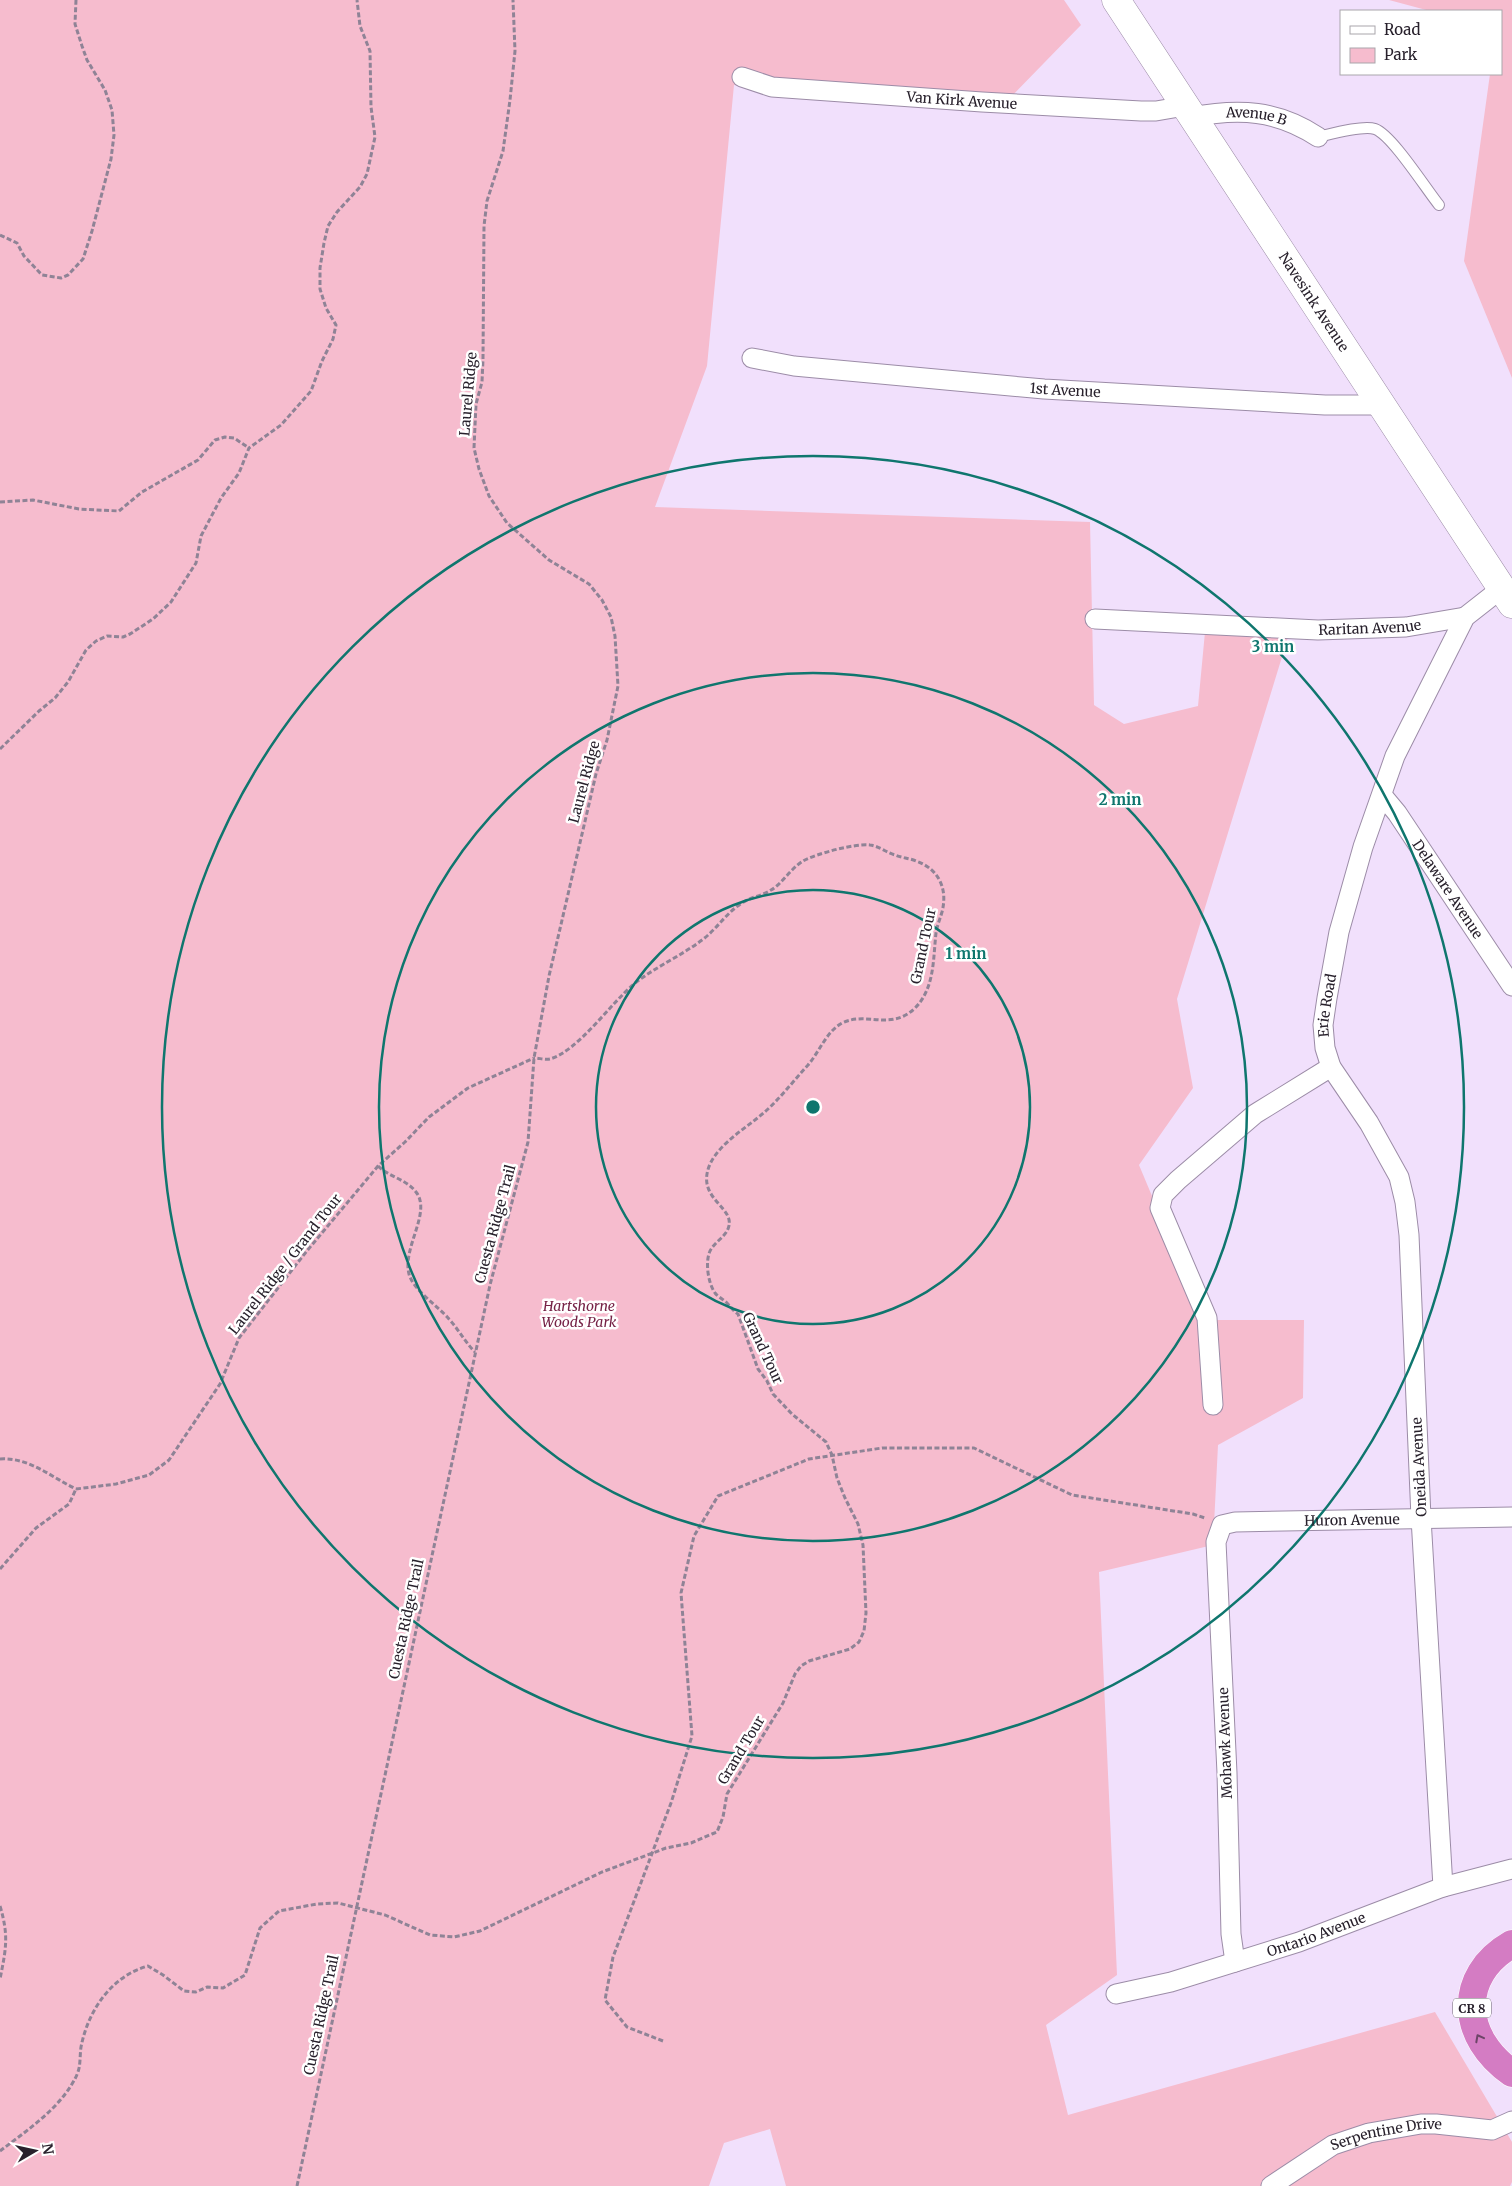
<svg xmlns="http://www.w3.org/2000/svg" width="1512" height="2186" font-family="Merriweather,serif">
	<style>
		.green { fill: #f6bcce }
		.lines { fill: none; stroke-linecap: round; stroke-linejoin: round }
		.service-casing { stroke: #9c8ca7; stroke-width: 12 }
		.minor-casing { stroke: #9c8ca7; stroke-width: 21 }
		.secondary-casing { stroke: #9c8ca7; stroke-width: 29 }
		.trunk-casing { stroke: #fff; stroke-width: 29 }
		.path { stroke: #8f8396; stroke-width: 3; stroke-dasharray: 5 2.5; stroke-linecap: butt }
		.service { stroke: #fff; stroke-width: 10 }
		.minor { stroke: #fff; stroke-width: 19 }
		.secondary { stroke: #fff; stroke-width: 28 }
		.trunk { stroke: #d47cc3; stroke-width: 28 }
		.oneway { stroke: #6d4568 }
		.ring { fill: none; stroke: #0f766e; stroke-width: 2.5 }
		.labels { text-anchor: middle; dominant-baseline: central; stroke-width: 5; stroke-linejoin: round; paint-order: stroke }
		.shield { fill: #fff; stroke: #68646b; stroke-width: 1 }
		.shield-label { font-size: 12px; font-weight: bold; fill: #28212c }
		.street-label { font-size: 14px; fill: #28212c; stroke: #fff }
		.park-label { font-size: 14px; font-style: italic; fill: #762246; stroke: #fff }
		.centre { fill: #0f766e; stroke: #fff; stroke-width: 2.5 }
		.ring-label { font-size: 15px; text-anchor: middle; font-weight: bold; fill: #0f766e; stroke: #fff; stroke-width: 5; stroke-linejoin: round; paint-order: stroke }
	</style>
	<rect width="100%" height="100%" fill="#f1e0fc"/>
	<!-- green -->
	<g class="green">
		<path d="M0,0H1064L1081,25L1004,104L734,85L707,366L655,507L1090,522L1094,705L1124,724L1198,706L1205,632L1289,634L1177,999L1193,1088L1139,1165L1204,1320H1304L1303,1398L1218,1445L1213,1545L1099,1572L1117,1975L1046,2025L1068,2115L1435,2012L1512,2142V2182L1510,2186H786L770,2129L724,2143L709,2186H0Z"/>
		<path d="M1389,0H1512V378L1464,261L1490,74H1501V11H1430Z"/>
	</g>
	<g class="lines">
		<defs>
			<path id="service" d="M1318,137C1331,134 1363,125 1375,129C1392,135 1426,189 1439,205"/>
			<g id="minor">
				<path id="s1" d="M742,77L772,87L982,102L1141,111H1156L1185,106"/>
				<path id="s2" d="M1192,117C1239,108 1277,110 1318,137"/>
				<path id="s3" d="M752,358L794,366L1044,389L1325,405H1380"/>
				<path id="s4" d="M1095,619L1318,630L1406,627L1465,617"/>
				<path id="s5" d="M1382,795L1397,813L1512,986"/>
				<path d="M1213,1405L1207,1318L1160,1208L1163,1195L1178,1180L1255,1114L1331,1067"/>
				<path id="s6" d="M1443,1887L1421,1518L1409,1235L1405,1202L1399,1177L1369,1123L1331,1067L1325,1048L1323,1025L1327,998L1339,932L1363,847L1395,756L1465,617L1502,588"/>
				<path id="s7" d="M1235,1962L1231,1934L1227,1773L1216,1542L1222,1525L1235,1522L1512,1517"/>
				<path id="s8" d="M1116,1994L1171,1982L1299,1942L1443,1887L1512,1869"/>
				<path id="s9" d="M1271,2186L1333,2145L1369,2133L1421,2124H1436L1492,2130L1512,2121"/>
			</g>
			<g id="secondary">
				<path id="s10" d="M1116,0L1512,604"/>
			</g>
			<path id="trunk" d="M1512,1944C1456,1976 1461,2038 1512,2073"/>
		</defs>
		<!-- service casing -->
		<use href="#service" class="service-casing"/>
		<!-- minor casing -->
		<use href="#minor" class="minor-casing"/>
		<!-- secondary casing -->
		<use href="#secondary" class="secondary-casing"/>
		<!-- trunk casing -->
		<use href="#trunk" class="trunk-casing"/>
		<!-- path -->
		<g class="path">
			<path d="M0,235L17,243L24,256L42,275L61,278L68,275L83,259L92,231L111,159L114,135L112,110L105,90L87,60L82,46L75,24L76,0"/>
			<path d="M0,502L33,500L79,509L119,511L142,492L198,460L215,440L225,437L234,438L249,448"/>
			<path d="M0,749L39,711L55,698L68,682L86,650L96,641L107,636L123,637L130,634L153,619L171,602L196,563L201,536L221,498L239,473L249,448L281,425L311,391L322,361L333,339L336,325L326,308L320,289V268L324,243L328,226L337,212L360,187L367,174L375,137L371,107L370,51L360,26L357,0"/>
			<path d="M378,1166C389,1177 406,1179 416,1192C432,1212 402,1248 409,1274C413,1290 438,1306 449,1319C459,1330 465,1342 475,1352"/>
			<path d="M0,1459C29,1457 51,1477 76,1489"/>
			<path d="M76,1489L116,1484L149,1475L169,1460L220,1384L239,1338L306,1252L378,1166L405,1142L429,1117L468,1088L534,1058"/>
			<path d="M0,1569L36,1528L69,1504L76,1489"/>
			<path d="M0,1906C9,1936 6,1949 0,1979"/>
			<path d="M663,2041L627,2027L605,2000L613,1957L671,1803L692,1736L681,1593L694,1536L718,1496L809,1459L882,1448H974L1072,1495L1193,1514L1205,1518"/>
			<path d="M0,2151C25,2132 56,2111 72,2084C82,2068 79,2063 81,2047C88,2011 111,1976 148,1966L163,1975L184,1991L196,1992L207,1987L223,1988L245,1975L260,1928L279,1911L317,1904L338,1903L385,1915L430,1935L454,1937L480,1931L602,1872L666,1848L691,1843L712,1834L717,1832L723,1817L727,1794L783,1703L795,1674L801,1666L809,1661L850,1649L859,1642L864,1631L866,1613L863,1545L858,1524L845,1498L837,1478L832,1455L826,1442L792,1414L773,1394L767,1381L758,1369L738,1314C733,1311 731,1307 727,1303C723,1299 718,1297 715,1293C708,1283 705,1262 710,1251C714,1243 723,1238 727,1231C740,1207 694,1201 710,1164C721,1141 750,1126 768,1109C783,1095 795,1079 808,1065C820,1051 826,1032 842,1023C867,1011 890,1031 914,1009C935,989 933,959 936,933C937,926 940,919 942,912C948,889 939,869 916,861C909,858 902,858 895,855C887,853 879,846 870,845C856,843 815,854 803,861C790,869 782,884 771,890C762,896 750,897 742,903C726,913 717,929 702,940C681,956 655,967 634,984C611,1003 578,1051 550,1059C545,1060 539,1058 534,1058"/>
			<path d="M297,2186L490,1285L528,1142L534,1058L549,976L596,774L607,740L618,686L615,636L611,617L602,600L589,584L549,560L507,523L489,496L479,469L474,448L476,404L482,382L483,359L484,226L487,201L503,151L510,100L515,51L513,0"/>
		</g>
		<!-- service -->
		<use href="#service" class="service"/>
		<!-- minor -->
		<use href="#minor" class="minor"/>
		<!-- secondary -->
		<use href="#secondary" class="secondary"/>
		<!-- trunk -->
		<use href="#trunk" class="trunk"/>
	</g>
	<!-- one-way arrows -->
	<defs><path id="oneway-chevron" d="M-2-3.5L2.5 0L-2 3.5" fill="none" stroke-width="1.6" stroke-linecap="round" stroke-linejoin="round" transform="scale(1.25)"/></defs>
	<use class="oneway" href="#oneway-chevron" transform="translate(1479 2038) rotate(-118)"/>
	<!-- distance rings -->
	<g class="ring">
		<circle cx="813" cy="1107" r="217"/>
		<circle cx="813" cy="1107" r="434"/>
		<circle cx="813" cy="1107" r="651"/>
	</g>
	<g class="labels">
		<!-- shield labels -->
		<rect class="shield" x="1453" y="1998.5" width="38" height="19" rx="4"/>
		<g class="shield-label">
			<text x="1472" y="2008">CR 8</text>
		</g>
		<!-- street labels -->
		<g class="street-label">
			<text stroke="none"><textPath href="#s1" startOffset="222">Van Kirk Avenue</textPath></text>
			<text stroke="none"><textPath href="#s2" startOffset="65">Avenue B</textPath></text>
			<text stroke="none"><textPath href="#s10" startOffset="361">Navesink Avenue</textPath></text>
			<text stroke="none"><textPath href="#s3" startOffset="315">1st Avenue</textPath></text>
			<text transform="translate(468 394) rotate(-85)">Laurel Ridge</text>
			<text stroke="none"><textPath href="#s4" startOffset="275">Raritan Avenue</textPath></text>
			<text transform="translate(584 782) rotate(-75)">Laurel Ridge</text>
			<text stroke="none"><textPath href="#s5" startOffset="115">Delaware Avenue</textPath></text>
			<text transform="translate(923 946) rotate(-78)">Grand Tour</text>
			<text stroke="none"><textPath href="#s6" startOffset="904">Erie Road</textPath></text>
			<text transform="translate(495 1224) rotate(-75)">Cuesta Ridge Trail</text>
			<text transform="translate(285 1264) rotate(-52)">Laurel Ridge / Grand Tour</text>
			<text transform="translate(763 1348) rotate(65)">Grand Tour</text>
			<text transform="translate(1419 1467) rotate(-93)">Oneida Avenue</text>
			<text stroke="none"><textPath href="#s7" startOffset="569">Huron Avenue</textPath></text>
			<text transform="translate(406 1619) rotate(-78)">Cuesta Ridge Trail</text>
			<text transform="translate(1225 1743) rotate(-92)">Mohawk Avenue</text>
			<text transform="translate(741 1750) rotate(-59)">Grand Tour</text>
			<text stroke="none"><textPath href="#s8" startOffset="209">Ontario Avenue</textPath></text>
			<text transform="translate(321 2015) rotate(-78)">Cuesta Ridge Trail</text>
			<text stroke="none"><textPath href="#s9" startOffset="129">Serpentine Drive</textPath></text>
		</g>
		<!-- park labels -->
		<g class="park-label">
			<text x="579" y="1306">Hartshorne<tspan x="579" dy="16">Woods Park</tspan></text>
		</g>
	</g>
	<circle cx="813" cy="1107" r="8" class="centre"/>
	<g class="ring-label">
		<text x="1273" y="652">3 min</text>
		<text x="1120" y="805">2 min</text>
		<text x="966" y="959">1 min</text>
	</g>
	<!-- legend -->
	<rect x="1340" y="10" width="162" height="65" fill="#ffffff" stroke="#a9a6ab"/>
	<rect x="1350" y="26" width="25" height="8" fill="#ffffff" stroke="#a9a6ab"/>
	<text x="1384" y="35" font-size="15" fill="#28212c">Road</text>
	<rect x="1350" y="48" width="25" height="15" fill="#f6bcce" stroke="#a9a6ab"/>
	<text x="1384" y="60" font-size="15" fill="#28212c">Park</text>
	<!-- north arrow -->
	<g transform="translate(35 2151) rotate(81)" stroke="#ffffff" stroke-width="4" paint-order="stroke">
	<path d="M0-4L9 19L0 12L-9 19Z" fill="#28212c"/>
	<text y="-8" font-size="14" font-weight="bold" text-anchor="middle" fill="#28212c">N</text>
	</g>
</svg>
